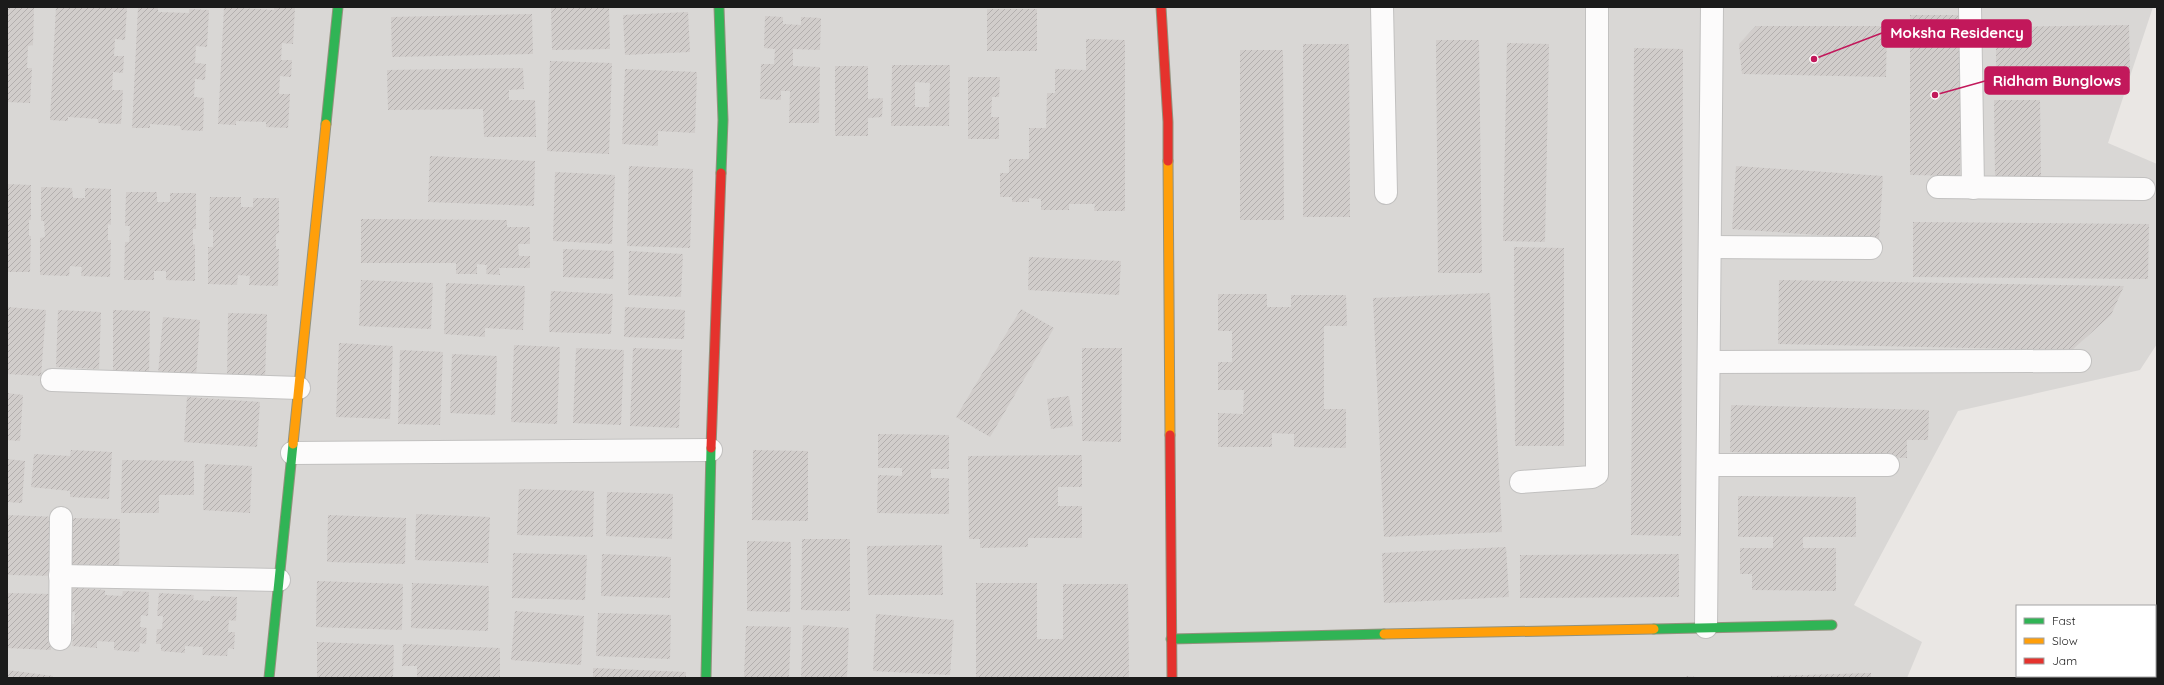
<svg xmlns="http://www.w3.org/2000/svg" width="2164" height="685" font-family="Quicksand,sans-serif">
	<style>
		.residential { fill: #d9d7d5 }
		.building { fill: url(#building-hatch); fill-rule: evenodd }
		.lines { fill: none; stroke-linecap: round; stroke-linejoin: round }
		.street-casing { stroke: #c2c1c0; stroke-width: 24 }
		.fast-casing { stroke: #93927d; stroke-width: 11 }
		.slow-casing { stroke: #93927d; stroke-width: 11 }
		.jam-casing { stroke: #93927d; stroke-width: 11 }
		.street { stroke: #fcfbfb; stroke-width: 22 }
		.fast { stroke: #30b455; stroke-width: 9 }
		.slow { stroke: #ff9f0a; stroke-width: 9 }
		.jam { stroke: #e5322d; stroke-width: 9 }
		.leader { fill: none; stroke: #c2185b; stroke-width: 1.5 }
		.callout-dot { fill: #c2185b; stroke: #fff; stroke-width: 1.5 }
		.callout { fill: #c2185b; stroke: #c2185b; stroke-width: 1.5 }
		.callout-label { font-size: 15px; text-anchor: middle; font-weight: bold; fill: #fff }
	</style>
	<defs>
		<pattern id="building-hatch" width="6" height="6" patternUnits="userSpaceOnUse"><rect width="6" height="6" fill="#d1cdcb"/><path d="M-1 1l2-2M0 6l6-6M5 7l2-2" fill="none" stroke="#b3afae"/></pattern>
	</defs>
	<rect width="100%" height="100%" fill="#eae7e4"/>
	<!-- residential -->
	<path class="residential" d="M7,7H2153L2108,143L2157,164V344L2140,370L1958,411L1854,605L1922,642L1907,678H7Z"/>
	<!-- building -->
	<g class="building">
		<path d="M7,7L34,8L33,45L28,46L27,68H32L30,103L7,102Z"/>
		<path d="M56,7H127L125,40L115,39L114,56H124L123,73L113,72L112,90H123L121,124L98,123V119L68,117V121L50,120Z"/>
		<path d="M138,7H158V12L189,13V9L209,10L207,47L196,46L195,63L206,64L205,80L195,79L194,97L204,98L203,131L181,130L180,126L150,124V128H132Z"/>
		<path d="M224,7L274,10V7H295L293,44L282,43L281,60H292L291,77L280,76L279,94H290L288,128L266,127V122L236,121V125L218,124Z"/>
		<path d="M551,7H609L610,49L552,50Z"/>
		<rect x="987" y="9" width="50" height="42"/>
		<path d="M688,12L690,52L625,55L623,15Z"/>
		<path d="M532,14L533,54L392,57L391,17Z"/>
		<path d="M1910,15H1960V176L1910,175Z"/>
		<path d="M765,16L783,17V24L801,25V17L821,18L820,50L793,49V66L820,67L819,123H789L790,91H781V100L760,99L761,64H774L775,49L764,48Z"/>
		<path d="M2129,25L2130,73L1996,74V27Z"/>
		<path d="M1756,26H1887L1886,77L1742,74L1739,44Z"/>
		<path d="M1086,39L1125,40V211H1094L1095,204H1069V210H1041V199L1029,198V202H1012V197H1000V173H1009V159H1029V128H1046L1047,93H1055V69L1086,70Z"/>
		<path d="M1436,40H1479L1482,273H1438Z"/>
		<path d="M1507,43L1549,44L1545,242L1503,241Z"/>
		<path d="M1303,44H1349L1350,217H1303Z"/>
		<path d="M1634,48L1683,49L1681,536L1631,535Z"/>
		<path d="M1240,50H1283L1284,220H1240Z"/>
		<path d="M550,61L612,63L609,154L547,151Z"/>
		<path d="M892,65H950L949,126H891ZM915,82L930,83L929,107H915Z"/>
		<path d="M835,66H868V99L883,98L882,117L868,118V136H835Z"/>
		<path d="M523,68L524,89L509,90V100H535L536,137H484L483,109L388,110L387,70Z"/>
		<path d="M625,69L697,72L695,133L658,131V146L622,144Z"/>
		<path d="M968,77H1000L999,97H992L991,117H999V139H968Z"/>
		<path d="M1994,100H2040L2041,176H1995Z"/>
		<path d="M430,156L535,161L534,206L428,202Z"/>
		<path d="M629,166L693,169L690,248L627,246Z"/>
		<path d="M1736,166L1883,176L1879,239L1732,229Z"/>
		<path d="M555,172L615,175L612,244L553,241Z"/>
		<path d="M7,184L31,185V220H29V236H31L30,272H7Z"/>
		<path d="M41,187L72,188L73,198H85V188L111,189V225L108,224V240H111L110,277L81,276L82,267L70,266L69,276L40,275V238L45,237L44,221H41Z"/>
		<path d="M126,192H157V202H170V193H196V229H193V245L195,244V281L166,280V271H154V280H124L125,242H129L130,226H125Z"/>
		<path d="M210,197H241V207H253V198H279V233L276,234V249H279L278,286L249,285L250,276L238,275L237,285L208,284V247H213V230H209Z"/>
		<path d="M361,219L507,220V227H530V244H518L519,256H530V268H499L500,275L486,274L487,265L477,264V274H456V263H361Z"/>
		<path d="M1913,222L2149,224L2148,279L1913,277Z"/>
		<path d="M1514,247L1564,248V446H1515Z"/>
		<path d="M563,249L614,251L613,279L563,277Z"/>
		<path d="M629,251L683,254L681,297L628,295Z"/>
		<path d="M1029,257L1121,261L1119,295L1028,290Z"/>
		<path d="M361,280L433,283L431,329L359,326Z"/>
		<path d="M1779,280L2124,286L2111,315L2072,350L1778,344Z"/>
		<path d="M446,283L525,286L523,330L485,328V337L444,334Z"/>
		<path d="M551,291L613,294L611,334L549,332Z"/>
		<path d="M1490,293L1502,532L1384,537L1373,298Z"/>
		<path d="M1218,294H1267V307H1291V295H1346L1347,326H1324V409H1346V448L1294,447V434L1272,433V447H1218V413L1243,414L1244,390H1218V362H1232V331H1218Z"/>
		<path d="M7,307L46,310L41,376L7,374Z"/>
		<path d="M625,307L685,310L684,339L624,337Z"/>
		<path d="M1021,309L1054,328L990,437L956,417Z"/>
		<path d="M58,310L101,312L99,369L56,367Z"/>
		<path d="M113,310L150,311L149,379H113Z"/>
		<path d="M228,313L267,314L265,380L227,379Z"/>
		<path d="M163,317L200,320L196,377L158,374Z"/>
		<path d="M339,343L393,346L390,419L336,417Z"/>
		<path d="M514,345L560,347L557,424L511,422Z"/>
		<path d="M576,348L624,350L621,425L573,423Z"/>
		<path d="M633,348L682,350L679,428L630,426Z"/>
		<path d="M1082,348H1122L1121,442L1082,441Z"/>
		<path d="M400,350L443,352L440,425L398,424Z"/>
		<path d="M452,354L497,356L495,415L450,413Z"/>
		<path d="M7,393L23,395L20,441L7,440Z"/>
		<path d="M1069,396L1073,426L1051,429L1047,399Z"/>
		<path d="M187,397L260,402L257,447L184,442Z"/>
		<path d="M1731,405L1929,410L1928,440H1907V458L1730,452Z"/>
		<path d="M878,434L949,435V469H931V478H949V514L877,513L878,475L902,476V468H878Z"/>
		<path d="M71,450L112,452L109,499L70,497V491L31,487L34,454L70,456Z"/>
		<path d="M753,450L808,451V521L752,520Z"/>
		<path d="M1082,455V487H1058V506H1082V538H1028V547L980,548V539H969L968,456Z"/>
		<path d="M7,459L25,461L22,503L7,502Z"/>
		<path d="M122,460L194,461V495H159V513H121Z"/>
		<path d="M205,464L252,466L250,513L203,510Z"/>
		<path d="M519,489L594,491L593,537L517,535Z"/>
		<path d="M607,492L673,494L672,539L606,536Z"/>
		<path d="M1738,496L1856,497V537H1803V548H1836V591L1752,590V574H1740V548H1773V537H1738Z"/>
		<path d="M416,514L490,517L488,563L415,560Z"/>
		<path d="M7,515L58,517L57,576L7,575Z"/>
		<path d="M328,515L406,518L405,564L327,562Z"/>
		<path d="M70,518L120,519L119,569L68,567Z"/>
		<path d="M802,539H850V611L801,610Z"/>
		<path d="M747,541L791,542L790,612L747,611Z"/>
		<path d="M942,545L943,595H868L867,546Z"/>
		<path d="M1506,547L1509,597L1384,603L1382,553Z"/>
		<path d="M513,553L587,555L585,600L512,598Z"/>
		<path d="M602,554L671,557L670,598L601,596Z"/>
		<path d="M1679,554V597L1520,598V555Z"/>
		<path d="M317,581L403,584L402,630L316,627Z"/>
		<path d="M412,583L489,586L488,631L411,628Z"/>
		<path d="M976,583H1037V639H1063V584H1128L1129,678H976Z"/>
		<path d="M71,587L105,590V595L122,596L123,591L149,592L148,616L141,615L140,627L147,628L146,644L140,643L139,652L114,650V642L97,641V648L72,646L73,639H68L69,624H74L75,612L69,611Z"/>
		<path d="M7,593L52,594L51,650L7,648Z"/>
		<path d="M159,593L194,595L193,600L210,601L211,596L237,597L236,621L229,620L228,632H235L234,649L228,648L227,656L202,655L203,647L185,646V653L161,651V644H156L157,629H162L163,616H157Z"/>
		<path d="M515,611L584,616L581,665L511,660Z"/>
		<path d="M598,613L671,615L670,659L596,656Z"/>
		<path d="M876,614L954,620L950,675L873,671Z"/>
		<path d="M803,625L849,628L847,678H801Z"/>
		<path d="M746,626L791,627L789,678H744Z"/>
		<path d="M317,642L394,645L393,678H317Z"/>
		<path d="M403,644L500,648V678H417V666H402Z"/>
		<path d="M593,668L686,672V678H593Z"/>
		<path d="M7,670L53,676V678H7Z"/>
		<path d="M1871,673V678H1771V676Z"/>
		<path d="M1686,676L1697,677V678H1686Z"/>
	</g>
	<g class="lines">
		<defs>
			<g id="street">
				<path d="M1382,7L1386,193"/>
				<path d="M1970,7L1973,188"/>
				<path d="M1938,187L2144,189"/>
				<path d="M1710,247L1871,248"/>
				<path d="M1709,362L2080,361"/>
				<path d="M52,380L299,388"/>
				<path d="M292,453L711,450"/>
				<path d="M1708,465H1888"/>
				<path d="M1521,482L1592,477L1597,474V7"/>
				<path d="M60,576L279,580"/>
				<path d="M1706,627L1712,7"/>
				<path d="M60,639L61,518"/>
			</g>
			<g id="fast">
				<path d="M719,7L723,120L721,173"/>
				<path d="M326,124L338,7"/>
				<path d="M1654,629L1832,625"/>
				<path d="M1171,639L1384,634"/>
				<path d="M269,678L293,444"/>
				<path d="M706,678L711,448"/>
			</g>
			<g id="slow">
				<path d="M1168,161L1170,435"/>
				<path d="M293,444L326,124"/>
				<path d="M1384,634L1654,629"/>
			</g>
			<g id="jam">
				<path d="M1161,7L1168,122V161"/>
				<path d="M1170,435L1172,678"/>
				<path d="M711,448L721,173"/>
			</g>
		</defs>
		<!-- street casing -->
		<use href="#street" class="street-casing"/>
		<!-- fast casing -->
		<use href="#fast" class="fast-casing"/>
		<!-- slow casing -->
		<use href="#slow" class="slow-casing"/>
		<!-- jam casing -->
		<use href="#jam" class="jam-casing"/>
		<!-- street -->
		<use href="#street" class="street"/>
		<!-- fast -->
		<use href="#fast" class="fast"/>
		<!-- slow -->
		<use href="#slow" class="slow"/>
		<!-- jam -->
		<use href="#jam" class="jam"/>
	</g>
	<!-- callouts -->
	<path class="leader" d="M1814 59L1882 33M1935 95L1985 81"/>
	<g class="callout-dot">
		<circle cx="1814" cy="59" r="4"/>
		<circle cx="1935" cy="95" r="4"/>
	</g>
	<g class="callout">
		<rect x="1882" y="20" width="149" height="27" rx="4"/>
		<rect x="1985" y="67" width="144" height="27" rx="4"/>
	</g>
	<g class="callout-label">
		<text x="1957" y="38">Moksha Residency</text>
		<text x="2057" y="86">Ridham Bunglows</text>
	</g>
	<!-- border -->
	<rect width="2164" height="685" fill="none" stroke="#1b1b1b" stroke-width="16"/>
	<!-- legend -->
	<rect x="2016" y="605" width="140" height="72" fill="#ffffff" stroke="#a4a4a4"/>
	<rect x="2024" y="618" width="20" height="6" fill="#30b455" stroke="#a4a4a4"/>
	<text x="2052" y="625" font-size="12" fill="#1b1b1b">Fast</text>
	<rect x="2024" y="638" width="20" height="6" fill="#ff9f0a" stroke="#a4a4a4"/>
	<text x="2052" y="645" font-size="12" fill="#1b1b1b">Slow</text>
	<rect x="2024" y="658" width="20" height="6" fill="#e5322d" stroke="#a4a4a4"/>
	<text x="2052" y="665" font-size="12" fill="#1b1b1b">Jam</text>
</svg>
